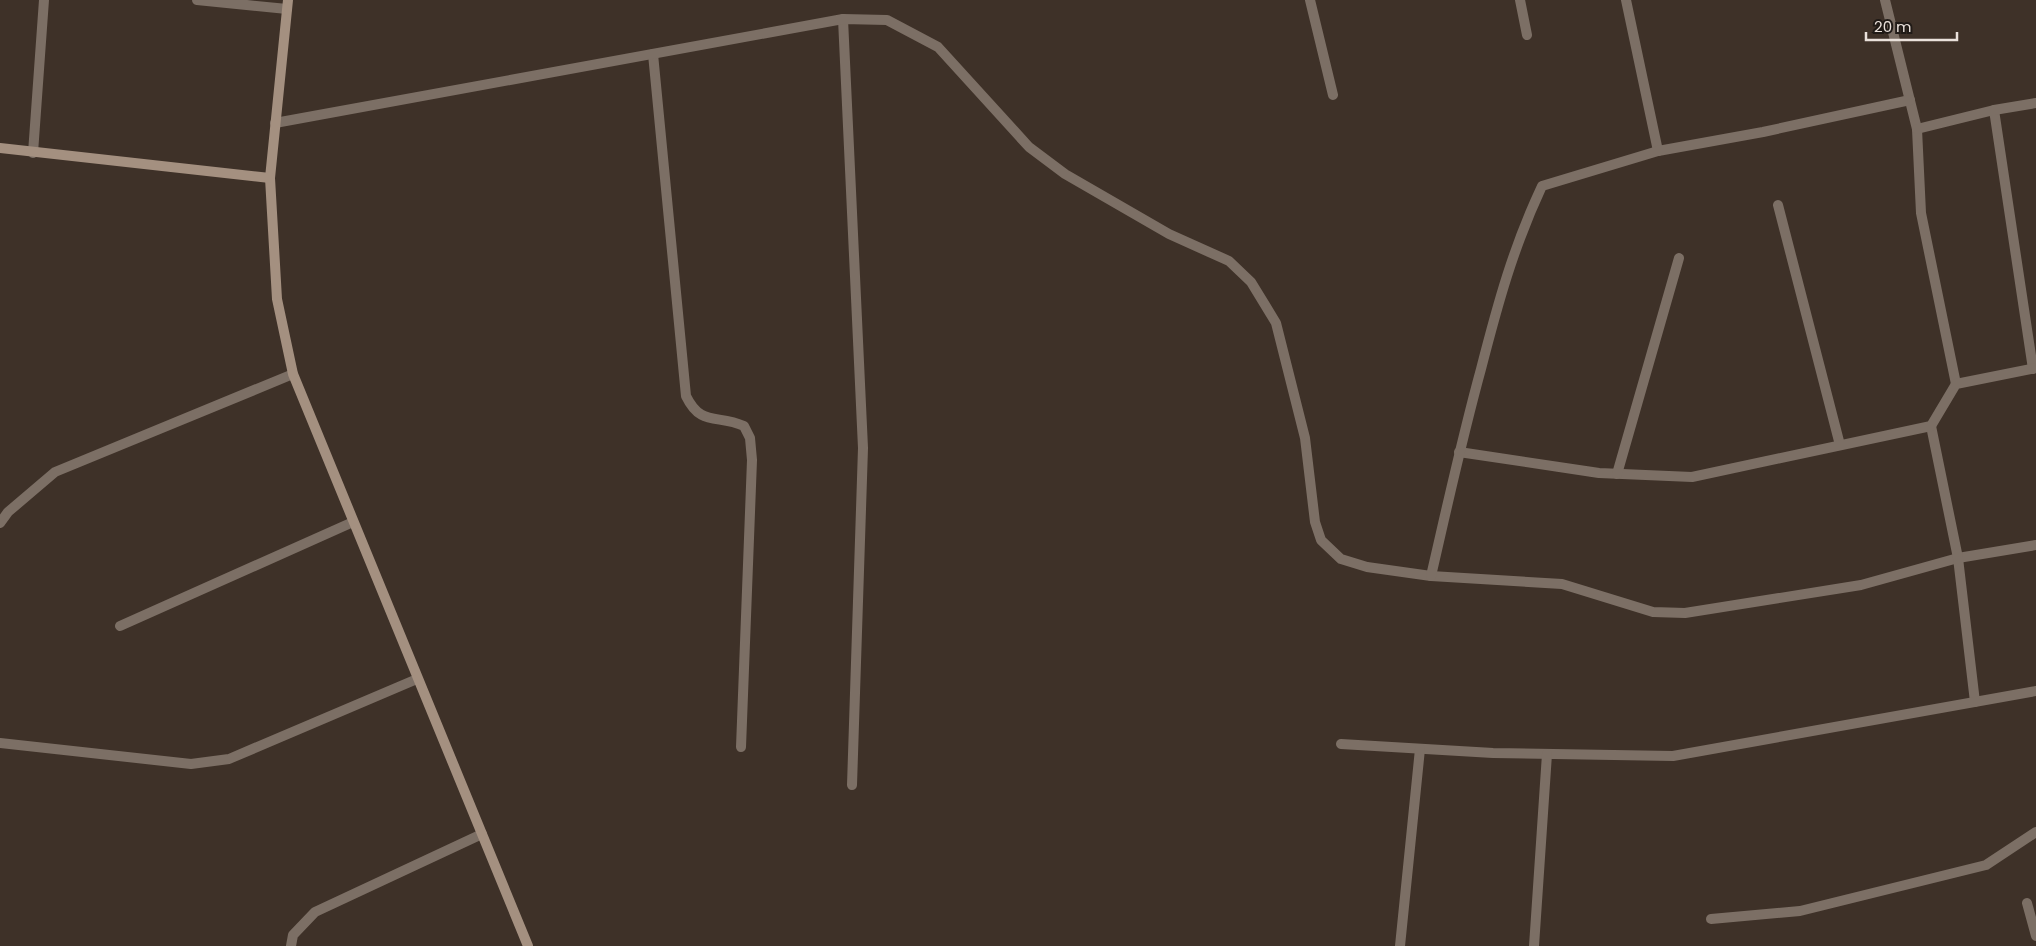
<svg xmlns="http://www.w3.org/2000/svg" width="2036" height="946" font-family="Poppins,sans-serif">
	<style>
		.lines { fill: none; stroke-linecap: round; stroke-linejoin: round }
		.street { stroke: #7c6f65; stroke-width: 10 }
		.secondary { stroke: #a49080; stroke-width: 10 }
	</style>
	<rect width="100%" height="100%" fill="#3e3128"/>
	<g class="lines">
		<!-- street -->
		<g class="street">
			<path d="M197,0L287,9"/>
			<path d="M1310,0L1333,95"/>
			<path d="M1520,0L1527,35"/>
			<path d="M1626,0L1658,151"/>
			<path d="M1885,0L1917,129L1921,213L1956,384"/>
			<path d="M843,19L863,448L852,785"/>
			<path d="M653,54L686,396C701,427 717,414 744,426L750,438L752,460L741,747"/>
			<path d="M1994,110L2033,369"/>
			<path d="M275,123L843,19L887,20L938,47L1029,147L1065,174L1169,234L1229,261L1251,282L1276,323L1305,438L1315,522L1321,540L1341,559L1367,567L1431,576L1562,584L1653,612L1685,613L1861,585L1958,558L2036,545"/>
			<path d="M1917,129L1994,110L2036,103"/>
			<path d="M33,153L44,0"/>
			<path d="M1778,205L1840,445"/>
			<path d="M1931,426L1958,558L1975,702"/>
			<path d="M1459,452L1599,473L1692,477L1931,426L1956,384L2036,368"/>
			<path d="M1617,474L1679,258"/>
			<path d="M0,523L8,512L55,472L293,374"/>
			<path d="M1431,576C1447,507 1462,438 1481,369C1498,303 1513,248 1542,186L1658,151L1763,132L1910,100"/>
			<path d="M120,626L353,522"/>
			<path d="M0,743L191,764L229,759L417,679"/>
			<path d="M1341,744L1493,753L1673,756L2036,691"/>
			<path d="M2027,903L2036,936"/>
			<path d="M1711,919L1800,911L1986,865L2036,832"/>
			<path d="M291,946L293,935L315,912L482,834"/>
			<path d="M1400,946L1420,749"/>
			<path d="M1534,946L1547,754"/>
		</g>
		<!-- secondary -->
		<g class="secondary">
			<path d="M288,0L270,178L277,299L293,374L528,946"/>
			<path d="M0,148L270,178"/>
		</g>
	</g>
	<!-- scale -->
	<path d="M1866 32v8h91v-8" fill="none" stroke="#eae1db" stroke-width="2.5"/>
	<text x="1874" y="32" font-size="15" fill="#eae1db" stroke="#201a16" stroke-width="4" paint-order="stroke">20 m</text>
</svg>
